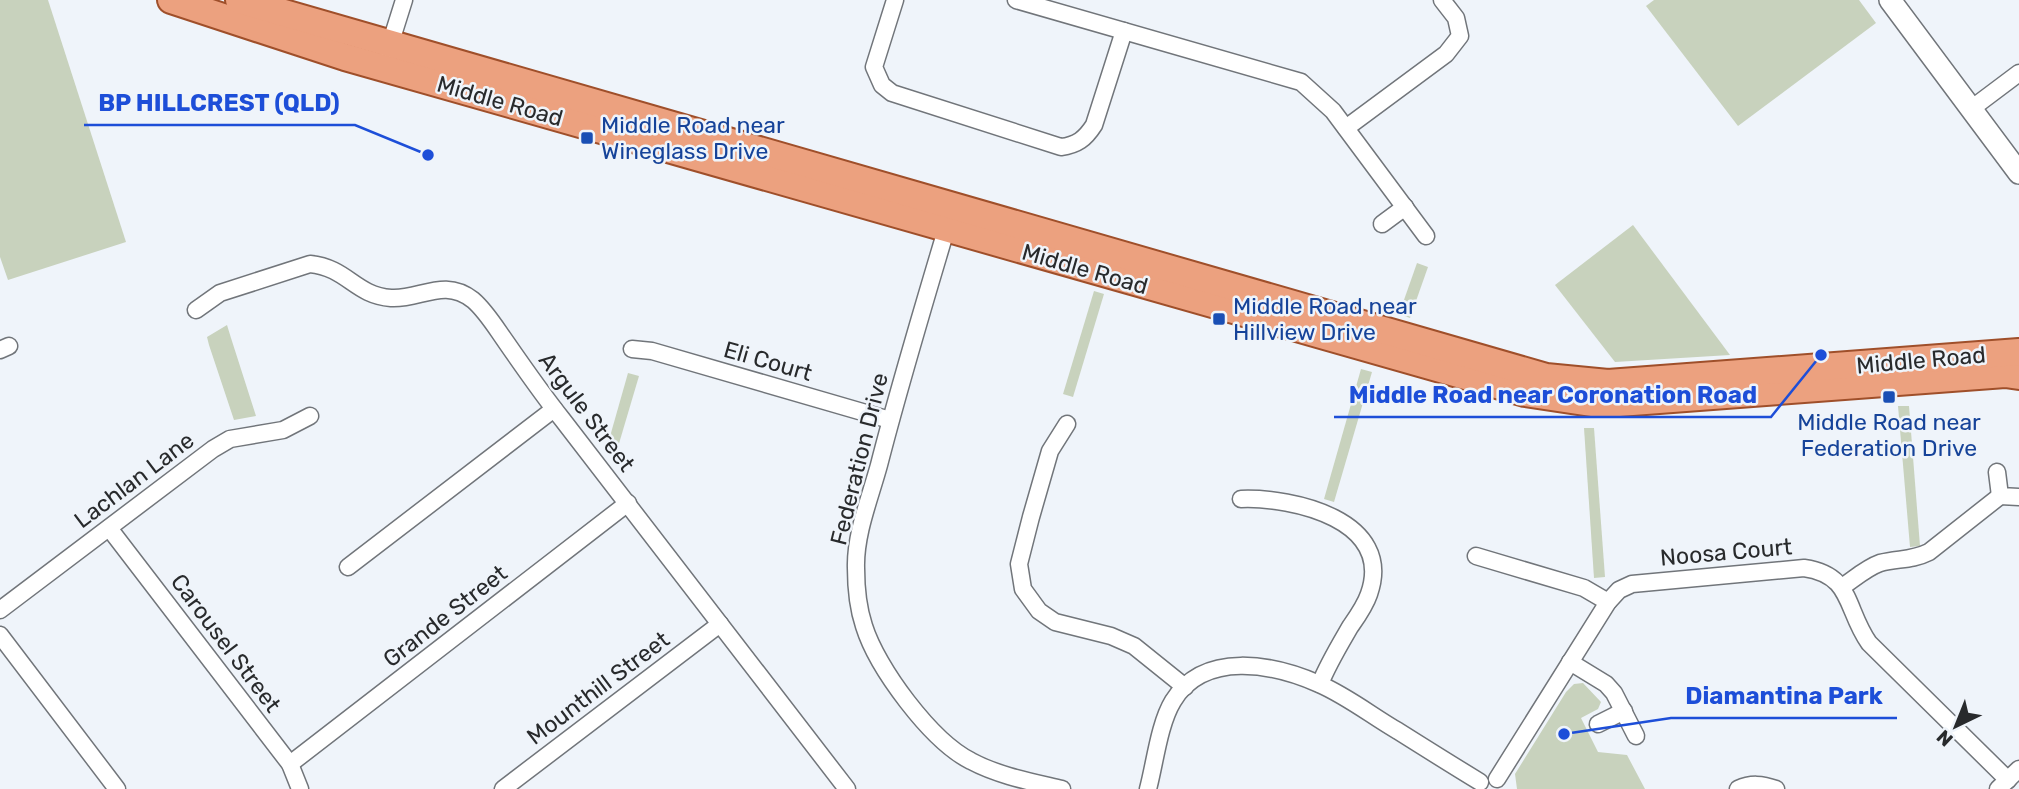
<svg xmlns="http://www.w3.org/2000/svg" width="2019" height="789" font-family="Rubik,sans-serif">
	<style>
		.green { fill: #c8d2bd }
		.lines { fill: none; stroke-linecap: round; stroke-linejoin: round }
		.minor-casing { stroke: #71757a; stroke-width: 19 }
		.tertiary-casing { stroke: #71757a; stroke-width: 24 }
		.primary-casing { stroke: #9f4f2a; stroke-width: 30 }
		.minor { stroke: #fff; stroke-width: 16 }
		.tertiary { stroke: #fff; stroke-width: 21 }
		.primary { stroke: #eca17f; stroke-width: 26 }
		.transit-dot { fill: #1a4fb4; stroke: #eff4fa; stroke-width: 2.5 }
		.labels { text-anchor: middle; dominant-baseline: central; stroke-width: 5; stroke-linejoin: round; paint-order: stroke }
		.street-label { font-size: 23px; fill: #282a2c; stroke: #eff4fa }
		.transit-label { font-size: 23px; fill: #164399; stroke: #eff4fa; text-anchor: start }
		.leader { fill: none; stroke: #1d4ed8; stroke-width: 2.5 }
		.callout-dot { fill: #1d4ed8; stroke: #eff4fa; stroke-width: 2.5 }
		.callout-label { font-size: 24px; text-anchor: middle; font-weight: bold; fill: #1d4ed8; stroke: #eff4fa; stroke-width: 5; stroke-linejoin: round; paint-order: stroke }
	</style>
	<rect width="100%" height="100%" fill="#eff4fa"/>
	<!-- green -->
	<g class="green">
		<path d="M0,0H48L126,242L8,280L0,257Z"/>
		<path d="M1654,0H1859L1876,23L1738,126L1646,6Z"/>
		<path d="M1633,225L1730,355L1615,362L1555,285Z"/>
		<path d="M1417,263L1428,267L1410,318L1399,314Z"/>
		<path d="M1094,291L1104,294L1073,397L1063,394Z"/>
		<path d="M227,325L231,338L256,416L234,420L209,345L207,337Z"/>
		<path d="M1361,369L1372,372L1334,502L1324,499Z"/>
		<path d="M628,373L639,376L615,457L607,447Z"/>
		<path d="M1898,406H1909L1920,546L1910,547Z"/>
		<path d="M1584,428H1594L1605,577L1594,578Z"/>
		<path d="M1583,683L1601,702L1598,709L1581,718L1598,752L1627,755L1645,789H1517L1515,774L1566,692L1574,684Z"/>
	</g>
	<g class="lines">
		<defs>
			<g id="minor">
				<path d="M895,0L874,67L882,85L892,93L1061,147C1077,145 1085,139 1094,125L1124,31"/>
				<path d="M1016,0L1301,82L1333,111L1426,236"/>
				<path d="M388,51L404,0"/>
				<path d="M1971,109L2019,73"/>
				<path d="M1346,128L1446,54L1460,36L1456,18L1442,0"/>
				<path d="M949,220C925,301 900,383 879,465C870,498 855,534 856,568C856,587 858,608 864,626C877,668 931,741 971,761C999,776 1032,782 1062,789"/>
				<path d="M1382,224L1405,207"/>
				<path d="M196,310L220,293L310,264C348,268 354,295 391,298C420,300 444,277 473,300C486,311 496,328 506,342C524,368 542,394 562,419C658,542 752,666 847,789"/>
				<path d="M632,349L652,351L890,420"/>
				<path d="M0,350L9,346"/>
				<path d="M1067,424L1050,451L1031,517L1019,564L1023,589L1039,611L1055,622L1111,636L1134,646L1185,687"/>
				<path d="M1997,472L2000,496L2019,497"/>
				<path d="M1241,499C1293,497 1395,520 1369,594C1365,606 1357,617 1350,627C1339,646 1328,664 1320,684"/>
				<path d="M109,528L290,764L300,789"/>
				<path d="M1476,556L1584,588L1608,602"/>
				<path d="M348,567L554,409"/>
				<path d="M1842,587C1854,579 1866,568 1880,563C1898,558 1911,561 1929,552L2000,496"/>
				<path d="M0,610L213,449L230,439L283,430L310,416"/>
				<path d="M0,635L117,789"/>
				<path d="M1570,662L1606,684L1614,693L1636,736"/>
				<path d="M1598,724L1624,711"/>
				<path d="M290,764L628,503"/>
				<path d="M1497,779L1608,602L1619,590L1632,584L1804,568C1853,575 1845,609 1869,643L2008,780"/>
				<path d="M503,789L720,624"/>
				<path d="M1148,789C1155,763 1159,724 1173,701C1204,650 1274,664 1319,684C1347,696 1372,716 1398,731C1425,748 1452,765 1480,782"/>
				<path d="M1738,789C1751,783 1762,784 1776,789"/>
				<path d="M1998,789L2019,769"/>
			</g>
			<path id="tertiary" d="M1890,0L2019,173"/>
			<g id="primary">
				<path d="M171,0L345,57L1525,393L1591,403H1619L2005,374L2019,376"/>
				<path d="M239,0L1546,377L1608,383L2019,352"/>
			</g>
		</defs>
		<!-- minor casing -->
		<use href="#minor" class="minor-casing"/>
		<!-- tertiary casing -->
		<use href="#tertiary" class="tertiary-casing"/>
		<!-- primary casing -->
		<use href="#primary" class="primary-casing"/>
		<!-- minor -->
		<use href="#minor" class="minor"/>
		<!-- tertiary -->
		<use href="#tertiary" class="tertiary"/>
		<!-- primary -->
		<use href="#primary" class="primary"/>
	</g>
	<!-- markers -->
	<g class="transit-dot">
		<rect x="580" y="131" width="14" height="14" rx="3.5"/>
		<rect x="1212" y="312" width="14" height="14" rx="3.5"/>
		<rect x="1882" y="390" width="14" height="14" rx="3.5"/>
	</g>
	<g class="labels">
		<!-- street labels -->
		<g class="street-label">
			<text transform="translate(500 101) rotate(16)">Middle Road</text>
			<text transform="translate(1085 269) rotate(16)">Middle Road</text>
			<text transform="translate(1921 360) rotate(-5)">Middle Road</text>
			<text transform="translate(768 361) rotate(16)">Eli Court</text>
			<text transform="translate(587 412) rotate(53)">Argule Street</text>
			<text transform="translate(859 459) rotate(-76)">Federation Drive</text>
			<text transform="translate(134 480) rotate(-37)">Lachlan Lane</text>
			<text transform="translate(1726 552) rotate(-5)">Noosa Court</text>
			<text transform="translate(445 616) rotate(-38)">Grande Street</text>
			<text transform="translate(226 643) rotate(53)">Carousel Street</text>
			<text transform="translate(598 688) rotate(-37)">Mounthill Street</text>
		</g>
		<!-- transit labels -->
		<g class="transit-label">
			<text x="601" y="125">Middle Road near<tspan x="601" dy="26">Wineglass Drive</tspan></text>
			<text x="1233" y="306">Middle Road near<tspan x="1233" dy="26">Hillview Drive</tspan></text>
			<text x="1889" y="422" text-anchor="middle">Middle Road near<tspan x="1889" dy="26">Federation Drive</tspan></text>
		</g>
	</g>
	<!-- callouts -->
	<path class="leader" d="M428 155L355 125H84M1821 355L1771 417H1334M1564 734L1671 718H1897"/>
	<g class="callout-dot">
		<circle cx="428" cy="155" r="7"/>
		<circle cx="1821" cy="355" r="7"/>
		<circle cx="1564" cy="734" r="7"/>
	</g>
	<g class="callout-label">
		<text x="219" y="111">BP HILLCREST (QLD)</text>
		<text x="1553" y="403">Middle Road near Coronation Road</text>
		<text x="1784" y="704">Diamantina Park</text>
	</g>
	<!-- north arrow -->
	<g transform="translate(1956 726) rotate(223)" stroke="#eff4fa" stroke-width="5" paint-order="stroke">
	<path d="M0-5L12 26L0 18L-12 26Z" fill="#282a2c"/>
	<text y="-10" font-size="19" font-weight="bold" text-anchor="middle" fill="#282a2c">N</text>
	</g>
</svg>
